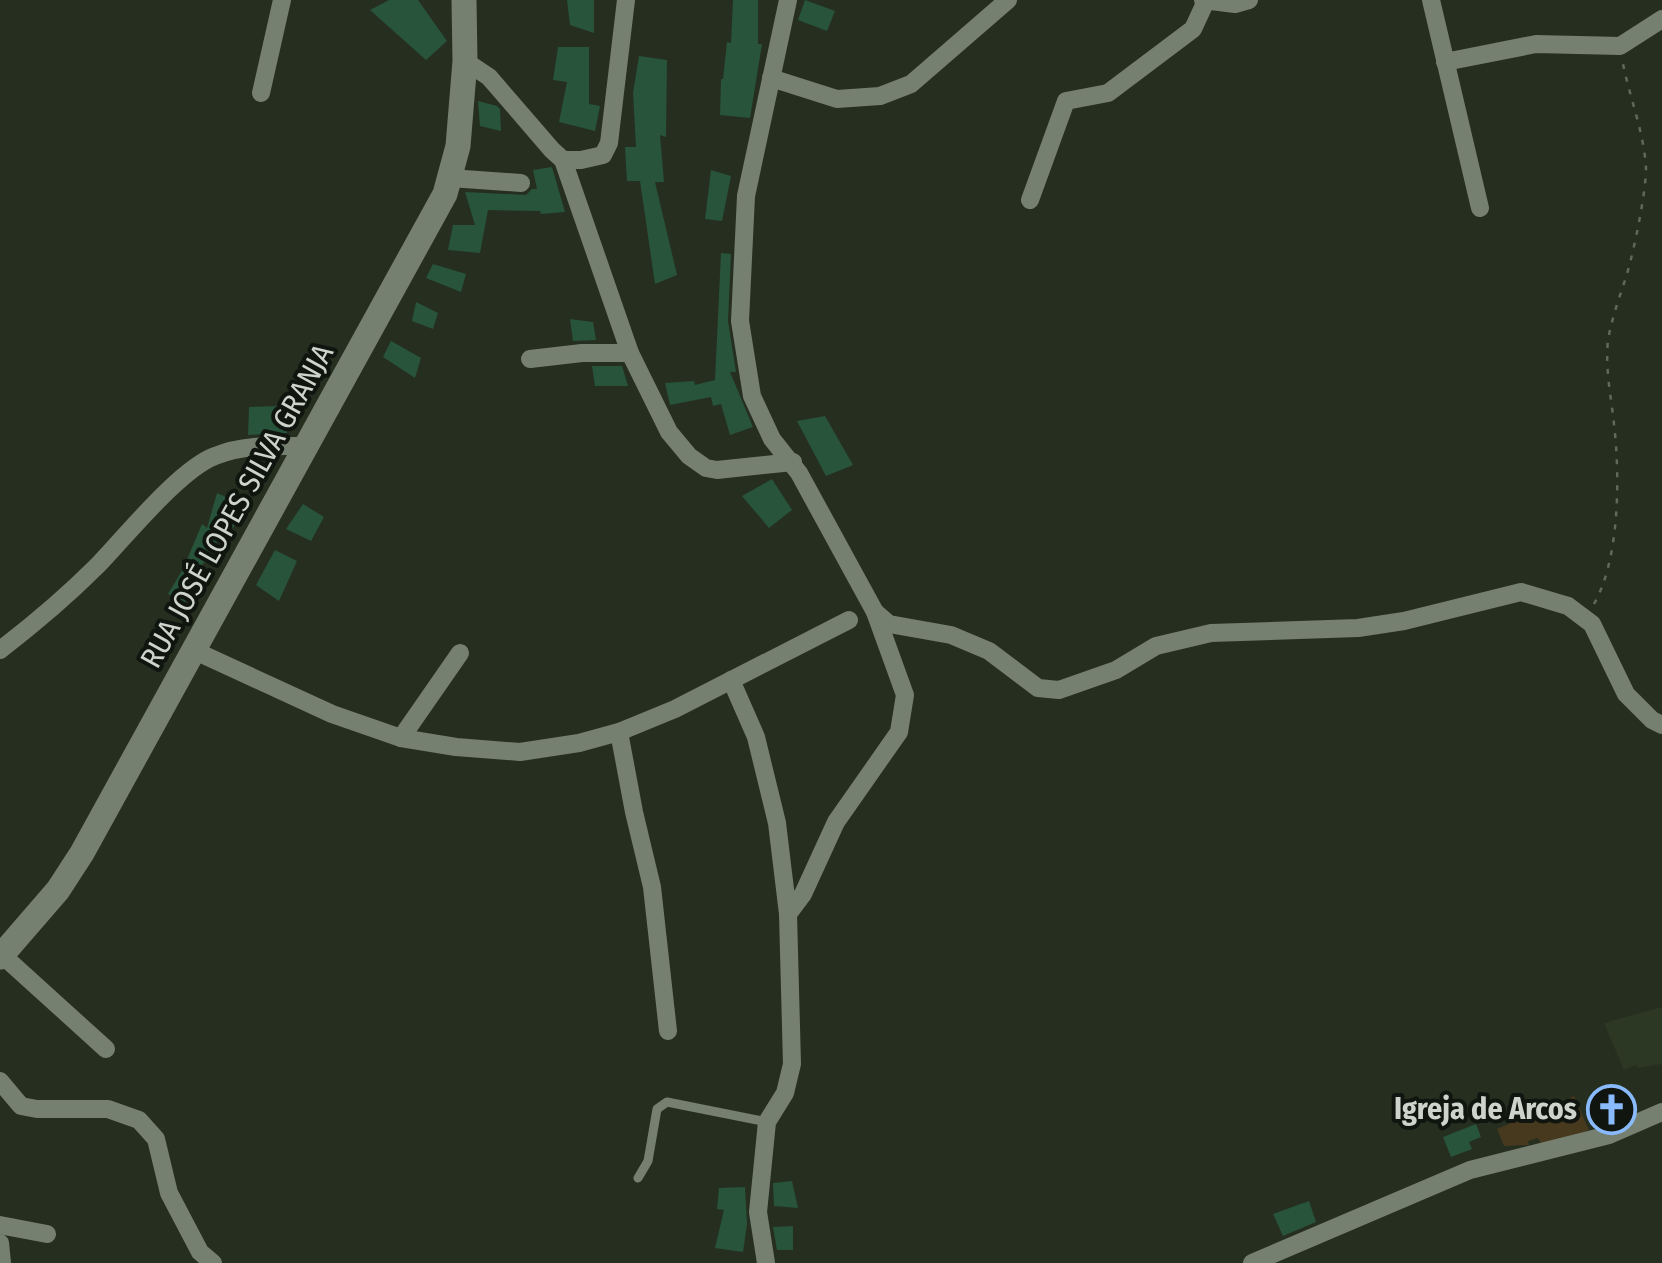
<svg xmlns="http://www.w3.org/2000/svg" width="1662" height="1263" font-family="'Fira Sans Condensed',sans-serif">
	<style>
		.built { fill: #2c3724 }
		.green { fill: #47391d }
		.building { fill: #27543b }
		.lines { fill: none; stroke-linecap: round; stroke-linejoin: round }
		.path { stroke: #61685c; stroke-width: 2.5; stroke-dasharray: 5 8; stroke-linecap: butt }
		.service { stroke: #768070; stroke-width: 9 }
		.minor { stroke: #768070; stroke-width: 18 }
		.secondary { stroke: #768070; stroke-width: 25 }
		.labels { text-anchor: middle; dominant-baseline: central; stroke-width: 8; stroke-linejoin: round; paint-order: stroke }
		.street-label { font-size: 30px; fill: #ced4cb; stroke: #11150f }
		.poi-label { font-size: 30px; font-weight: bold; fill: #ced4cb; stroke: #11150f; text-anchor: end }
	</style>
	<rect width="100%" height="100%" fill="#262e20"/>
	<!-- built -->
	<path class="built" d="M1662,1007V1064L1638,1068L1636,1065L1624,1070L1604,1023Z"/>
	<!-- green -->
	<path class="green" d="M1574,1096L1589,1130L1555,1144L1542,1145L1538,1138L1528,1141L1529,1145L1504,1146L1497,1129Z"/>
	<!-- building -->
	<g class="building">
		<path d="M389,0H418L447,41L426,60L370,10Z"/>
		<path d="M567,0H594V33L570,25Z"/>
		<path d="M733,0H758V44H762L750,118L720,115L721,79H723L727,42L731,43Z"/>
		<path d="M805,0L835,11L827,31L798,20Z"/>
		<path d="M558,47H589V104L600,106L595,131L559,122L567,82L553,80Z"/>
		<path d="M639,56L667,60L666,137L660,135L664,182H655L677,275L655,284L640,181H627L625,147H636L633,93Z"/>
		<path d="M478,101L497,106L500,109L501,131L480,126Z"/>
		<path d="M552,167L565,212L541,214L540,211L488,210L480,253L448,250L453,225H475L465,192L526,195L532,189H537L533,170Z"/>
		<path d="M711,170L731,176L722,221L705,219Z"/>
		<path d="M721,253L731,254L728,321L736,372H730L753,427L730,435L721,404L713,406L711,397L670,405L665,383L694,381L695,385L715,380Z"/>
		<path d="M433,264L466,274L461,292L426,278Z"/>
		<path d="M416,302L438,313L433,329L412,321Z"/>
		<path d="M570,319L593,322L596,340L573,341Z"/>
		<path d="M391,341L421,358L415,378L383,357Z"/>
		<path d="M592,366H622L628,386H595Z"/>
		<path d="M284,406L287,433L248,435L249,407Z"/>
		<path d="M825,416L853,465L826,476L797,421Z"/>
		<path d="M772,479L792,510L769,528L742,496Z"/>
		<path d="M217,493L245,505L233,528L223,521L210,564L204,562L185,602L168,594L183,569L202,524L207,528Z"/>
		<path d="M303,504L324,517L311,541L286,529Z"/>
		<path d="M275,550L297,561L279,601L256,585Z"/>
		<path d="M1620,1084L1624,1093L1629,1091L1633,1103L1629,1105L1632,1112L1599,1125L1588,1097Z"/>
		<path d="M1476,1124L1481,1137L1469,1142L1472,1149L1451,1157L1443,1137Z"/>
		<path d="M792,1181L798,1208L774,1206L773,1183Z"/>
		<path d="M745,1187L747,1224L743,1252L715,1248L724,1210L717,1209L719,1188Z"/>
		<path d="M1309,1201L1316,1222L1283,1236L1273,1214Z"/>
		<path d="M793,1226V1250H777L773,1227Z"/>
	</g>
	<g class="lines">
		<!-- path -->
		<path class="path" d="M1594,604C1620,558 1620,476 1614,424C1611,396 1605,369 1608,340C1612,317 1620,296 1627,274C1634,250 1646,193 1646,168C1644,133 1630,98 1623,64"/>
		<!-- service -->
		<path class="service" d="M638,1178L648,1161L657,1109L667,1102L767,1122"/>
		<!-- minor -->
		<g class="minor">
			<path d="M1203,0L1235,4L1249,0"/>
			<path d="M1431,0L1480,208"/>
			<path d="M465,61L489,77L552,150L563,160L630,353L669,432L689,456L706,468L717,470L793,462"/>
			<path d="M1445,62L1536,44L1620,46L1662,19"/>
			<path d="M771,78L837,99L880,96L911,84L1008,0"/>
			<path d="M261,93L282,0"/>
			<path d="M563,160H581L603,155L609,143L626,0"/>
			<path d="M450,178L521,183"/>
			<path d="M1030,200L1066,101L1108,93L1193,29L1206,1"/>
			<path d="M530,359L582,353H630"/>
			<path d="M875,612L889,624L951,635L989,651L1038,688L1059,690L1116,670L1156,646L1211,633L1358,628L1404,621L1521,592L1568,606L1592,624L1626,694L1652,720L1662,725"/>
			<path d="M0,650C34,624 68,595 98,565C126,536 180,469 215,456C244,444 275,446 306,446"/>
			<path d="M193,650L332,714L401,738L456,747L520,752L579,743L619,732L675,709L849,620"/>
			<path d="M731,680L756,737L777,823L788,914"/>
			<path d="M619,732L634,812L652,887L668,1031"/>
			<path d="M401,738L460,653"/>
			<path d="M0,953L106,1049"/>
			<path d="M0,1081L21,1106L37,1109H108L139,1120L156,1139L169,1193L200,1252L213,1263"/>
			<path d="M0,1225L47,1234"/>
			<path d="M0,1243L2,1263"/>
			<path d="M766,1263L758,1212L767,1122L785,1093L792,1064L788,914L803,894L836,822L899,732L905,695L875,612L799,473L772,439L752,396L740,321L746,196L788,0"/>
			<path d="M1252,1263L1470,1170L1609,1135L1662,1112"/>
		</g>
		<!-- secondary -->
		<path class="secondary" d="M0,957L58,890L82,853L445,194L458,146L465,61L464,0"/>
	</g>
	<!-- icons -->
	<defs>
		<symbol id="church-ring" viewBox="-11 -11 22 22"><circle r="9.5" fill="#11150f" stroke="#89bafc" stroke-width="1.5"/><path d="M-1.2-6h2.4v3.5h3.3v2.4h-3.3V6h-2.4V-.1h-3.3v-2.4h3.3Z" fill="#89bafc"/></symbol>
	</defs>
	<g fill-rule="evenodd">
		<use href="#church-ring" x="1584" y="1082" width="55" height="55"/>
	</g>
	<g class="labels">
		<!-- street labels -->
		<g class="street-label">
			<text transform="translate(237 506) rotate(-61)">RUA JOSÉ LOPES SILVA GRANJA</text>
		</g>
		<!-- poi labels -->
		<g class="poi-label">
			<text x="1577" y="1109">Igreja de Arcos</text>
		</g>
	</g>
</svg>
